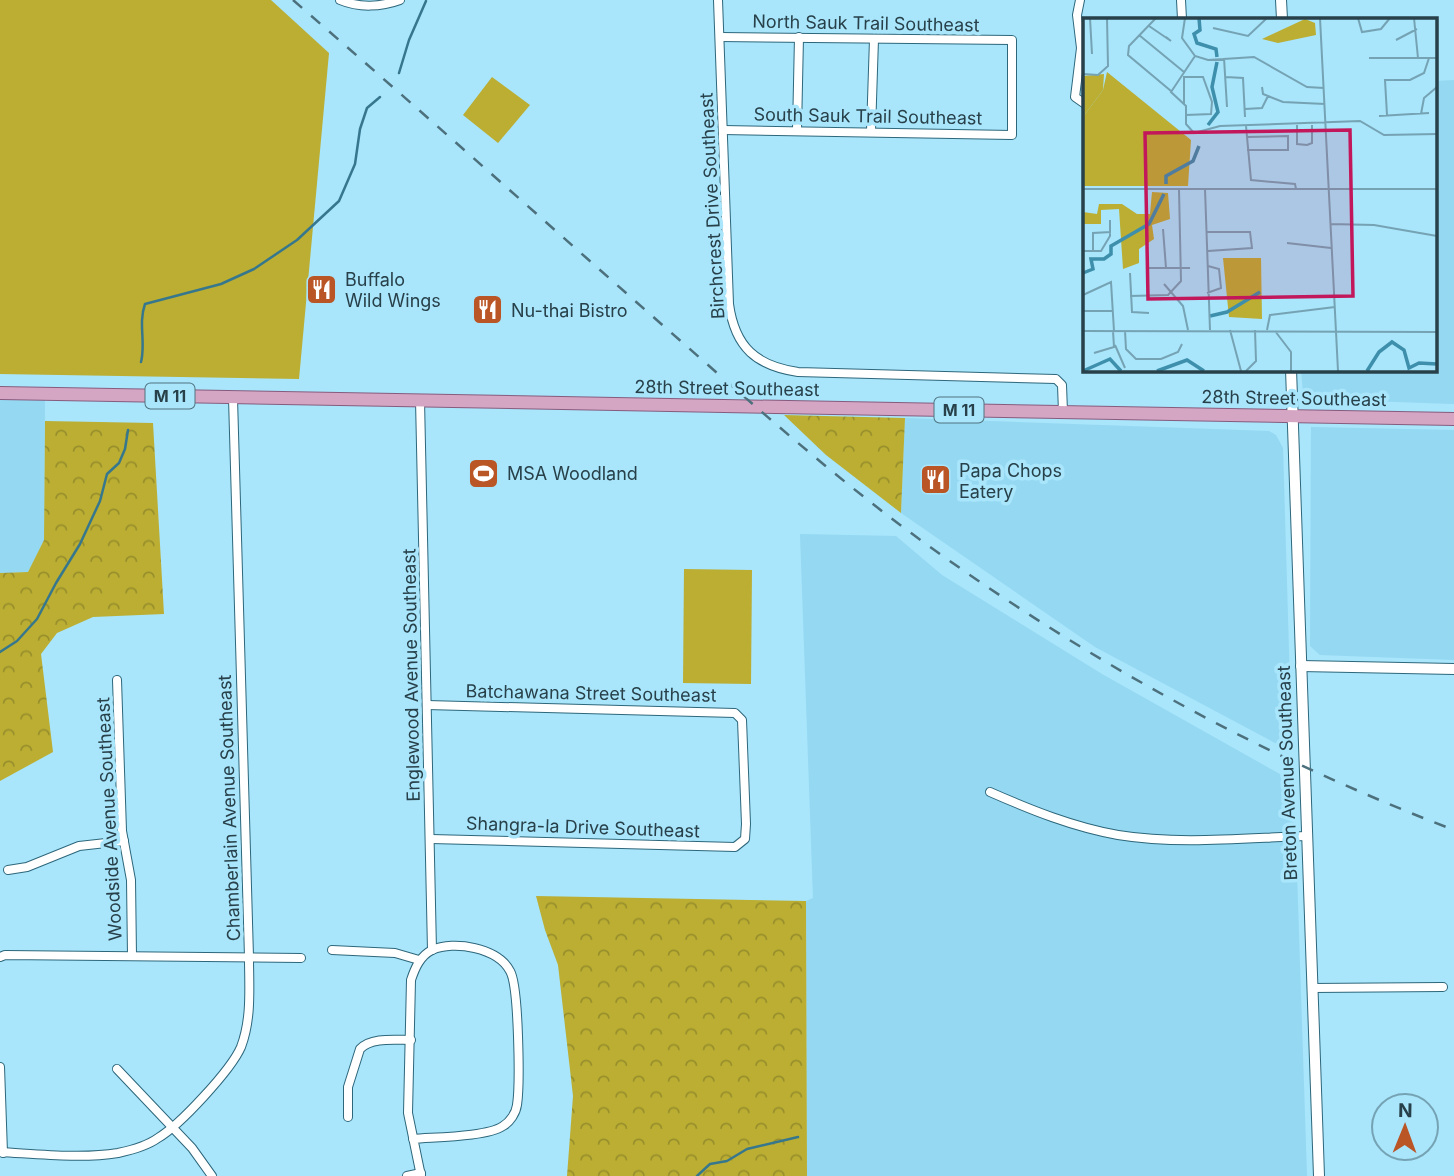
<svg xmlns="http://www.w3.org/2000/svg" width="1454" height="1176" font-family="Inter,sans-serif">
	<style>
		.built { fill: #94d8f2 }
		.green { fill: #bbae32 }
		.forest { fill: url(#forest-crowns) }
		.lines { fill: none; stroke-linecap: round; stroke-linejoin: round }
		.stream { stroke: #36778e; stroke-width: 2.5 }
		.street-casing { stroke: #2d677b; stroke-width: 10 }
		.secondary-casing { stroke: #2d677b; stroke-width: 12 }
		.primary-casing { stroke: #865c7e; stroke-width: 14 }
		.street { stroke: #fff; stroke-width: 8 }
		.secondary { stroke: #fff; stroke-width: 10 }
		.primary { stroke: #d5a6c3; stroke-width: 12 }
		.rail { stroke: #4d707d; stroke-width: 2.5; stroke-dasharray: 12 12; stroke-linecap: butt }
		.labels { text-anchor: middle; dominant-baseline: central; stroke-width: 7; stroke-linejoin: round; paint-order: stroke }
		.shield { fill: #a9e5fb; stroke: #4e727e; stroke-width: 2 }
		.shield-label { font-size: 16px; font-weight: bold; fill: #274049 }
		.street-label { font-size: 18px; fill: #274049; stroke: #a9e5fb }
		.poi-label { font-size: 18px; fill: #274049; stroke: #a9e5fb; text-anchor: start }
		.inset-river { fill: none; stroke: #3d8fab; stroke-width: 3.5 }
		.inset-road { fill: none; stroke: #75a3b4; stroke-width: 2 }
		.view { fill: #c2185b; fill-opacity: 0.15; stroke: #c2185b; stroke-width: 3.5 }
		.inset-edge { fill: none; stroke: #274049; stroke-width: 3.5 }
	</style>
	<defs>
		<pattern id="forest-crowns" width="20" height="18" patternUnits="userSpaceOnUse" patternTransform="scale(1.75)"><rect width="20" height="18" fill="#bbae32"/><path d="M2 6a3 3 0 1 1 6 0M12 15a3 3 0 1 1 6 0" fill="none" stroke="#988f2c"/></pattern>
	</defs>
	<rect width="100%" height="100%" fill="#a9e5fb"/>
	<!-- built -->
	<g class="built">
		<path d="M1454,80V404L1310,399L1303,393L1301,369H1435V81Z"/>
		<path d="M0,398L45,399L44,540L28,572L0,573Z"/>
		<path d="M905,418L1269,431L1276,435L1283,448L1292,752L1095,647L901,513Z"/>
		<path d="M1311,427L1454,430V660L1320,655L1310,646Z"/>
		<path d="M800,534L896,536L942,575L1102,674L1294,782L1307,1176H807L806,901L813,898Z"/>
	</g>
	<!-- green -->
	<g class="green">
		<path d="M0,0H271L329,53L299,379L0,374Z"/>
		<path d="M492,77L530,105L498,143L463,115Z"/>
		<path d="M684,569L752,570L751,684L683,683Z"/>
	</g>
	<!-- forest -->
	<g class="forest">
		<path d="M784,415L905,418L901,513L826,455Z"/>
		<path d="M45,421L153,423L164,614L93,617L57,633L41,654L53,752L0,781V573L28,572L44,540Z"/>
		<path d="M536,896L806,901L807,1176H567L573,1096L558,965L545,930Z"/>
	</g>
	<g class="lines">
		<!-- stream -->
		<g class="stream">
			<path d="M399,73L409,40L426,1"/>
			<path d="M141,362C146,342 138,324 145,304L221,284L254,269L297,240L339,201L355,164L360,129L367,108L380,97"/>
			<path d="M0,652L17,641L37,619L56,583L80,544L100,501L107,474L119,463L125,449L128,430"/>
			<path d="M697,1176L710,1164L727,1161L747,1149L798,1137"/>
		</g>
		<defs>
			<g id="street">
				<path d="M340,0C359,8 381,7 400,0"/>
				<path d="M718,0L729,304C735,348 757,366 798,372L1056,379L1062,385L1063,412"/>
				<path d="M1080,0L1077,15L1081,48L1075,97L1085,104"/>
				<path d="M1181,0L1182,19"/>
				<path d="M720,37L1012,40V135L723,130"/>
				<path d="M797,130L799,37"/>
				<path d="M871,131L874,39"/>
				<path d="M420,400L432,950"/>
				<path d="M117,680L122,831L131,880L132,956"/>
				<path d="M427,705L735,713L742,720L746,824L745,839L735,847L431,839"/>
				<path d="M990,792C1031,810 1073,827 1118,835C1179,845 1245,838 1307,836"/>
				<path d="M8,870L27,867L79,846L124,841"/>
				<path d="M332,950L395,953L419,960"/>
				<path d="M0,957L5,955L301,958"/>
				<path d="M1312,988L1443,987"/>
				<path d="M0,1067L3,1153"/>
				<path d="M117,1069L192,1148L212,1176"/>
				<path d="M348,1117V1087L360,1049C371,1037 395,1040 411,1040"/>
				<path d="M413,1139C434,1137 487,1137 503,1126C510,1122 516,1113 517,1105C520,1085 519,986 510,971C498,948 454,940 432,950C420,956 415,968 411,980L408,1113L421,1176"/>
				<path d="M0,1152C37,1154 82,1159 118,1153C132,1150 147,1146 158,1138C180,1125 231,1070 241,1047C252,1018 249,987 249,957L233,398"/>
				<path d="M407,1176L421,1173"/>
			</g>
			<g id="secondary">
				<path d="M1281,0L1282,19"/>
				<path d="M1291,369L1319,1176"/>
				<path d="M1301,666L1454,669"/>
			</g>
			<path id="primary" d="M0,393L1454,419"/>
		</defs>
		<!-- street casing -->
		<use href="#street" class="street-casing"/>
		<!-- secondary casing -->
		<use href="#secondary" class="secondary-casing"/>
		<!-- primary casing -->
		<use href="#primary" class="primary-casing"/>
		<!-- street -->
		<use href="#street" class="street"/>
		<!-- secondary -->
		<use href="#secondary" class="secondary"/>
		<!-- primary -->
		<use href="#primary" class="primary"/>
		<!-- rail -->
		<path class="rail" d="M293,0C413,104 532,210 651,315C745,397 838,482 940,554C1100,668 1271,760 1454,830"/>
	</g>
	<!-- icons -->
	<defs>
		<symbol id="restaurant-square" viewBox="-11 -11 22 22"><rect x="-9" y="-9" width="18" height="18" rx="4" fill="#ba5525" stroke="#a9e5fb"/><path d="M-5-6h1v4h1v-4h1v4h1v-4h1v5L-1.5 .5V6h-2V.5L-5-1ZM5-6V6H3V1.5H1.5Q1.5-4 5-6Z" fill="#fff"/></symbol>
		<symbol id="stadium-square" viewBox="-11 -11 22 22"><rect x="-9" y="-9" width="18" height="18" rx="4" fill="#ba5525" stroke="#a9e5fb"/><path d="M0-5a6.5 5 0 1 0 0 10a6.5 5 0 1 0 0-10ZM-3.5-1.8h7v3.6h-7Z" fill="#fff"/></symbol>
	</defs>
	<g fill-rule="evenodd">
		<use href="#restaurant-square" x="304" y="272" width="35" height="35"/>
		<use href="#restaurant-square" x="470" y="292" width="35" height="35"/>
		<use href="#stadium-square" x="466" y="456" width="35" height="35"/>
		<use href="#restaurant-square" x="918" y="462" width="35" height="35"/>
	</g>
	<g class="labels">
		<!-- shield labels -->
		<g class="shield">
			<rect x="145.5" y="383.5" width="49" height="25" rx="5"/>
			<rect x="934.5" y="397.5" width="49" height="25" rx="5"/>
		</g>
		<g class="shield-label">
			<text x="170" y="396">M 11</text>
			<text x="959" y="410">M 11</text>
		</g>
		<!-- street labels -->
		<g class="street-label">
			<text transform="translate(866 23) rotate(1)">North Sauk Trail Southeast</text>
			<text transform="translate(868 116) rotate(1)">South Sauk Trail Southeast</text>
			<text transform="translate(712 206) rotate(-93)">Birchcrest Drive Southeast</text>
			<text transform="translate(727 388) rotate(1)">28th Street Southeast</text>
			<text transform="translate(1294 398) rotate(1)">28th Street Southeast</text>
			<text transform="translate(411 675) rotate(-91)">Englewood Avenue Southeast</text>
			<text transform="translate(591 693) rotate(1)">Batchawana Street Southeast</text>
			<text transform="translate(1287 773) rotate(-92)">Breton Avenue Southeast</text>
			<text transform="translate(229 808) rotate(-92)">Chamberlain Avenue Southeast</text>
			<text transform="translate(109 819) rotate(-93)">Woodside Avenue Southeast</text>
			<text transform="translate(583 827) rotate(2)">Shangra-la Drive Southeast</text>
		</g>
		<!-- poi labels -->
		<g class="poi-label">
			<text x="345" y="279">Buffalo<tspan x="345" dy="21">Wild Wings</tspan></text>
			<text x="511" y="310">Nu-thai Bistro</text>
			<text x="959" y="470">Papa Chops<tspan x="959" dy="21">Eatery</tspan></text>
			<text x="507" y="473">MSA Woodland</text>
		</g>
	</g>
	<!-- overview -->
	<g transform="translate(1083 18)">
		<rect width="354" height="354" fill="#a9e5fb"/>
		<path d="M24,54L108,122L105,168H0V99L20,72Z" fill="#bbae32"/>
		<path d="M222,1L232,5L233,17L195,25L179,21ZM69,174L85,175L87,201L69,207L71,221L56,231V245L40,251L36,191L18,192V206H1L0,223V194L14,196L16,186H39L54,196H67ZM140,240H178L179,301L146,299Z" fill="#bbae32"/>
		<path d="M21,56L20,72L0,99V58Z" fill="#bbae32"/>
		<path class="inset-river" d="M116,0L117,12L111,16L114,25L133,31L134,39M125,107L135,94L129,69L134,44M83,166V158L110,143L116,128M0,255L10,251L8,241H21L28,236V228L66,206L81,176M127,298L144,294L177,274M0,353L27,341L38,353M74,353L104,342L121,353M284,353L296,334L309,324L321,332L326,350L336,345L354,346"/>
		<path class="inset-road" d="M7,0L9,36M73,0L46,28L45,37L88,73M102,0L99,20L112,38L125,42L171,39L224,69L241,70M237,0L255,353M275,0L279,14L298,11L307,0M331,0L335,40M66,8L88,23L83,19M130,10L165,18L184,0M56,17L101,54M313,22L334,11M112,38L88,74L103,88V106L111,115L137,108L277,103L301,117L354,116M141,40L144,89M286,40H354M0,56L15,57L25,48L24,0M100,59H120L129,84L128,96L103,97M143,59L160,60L162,99M101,60V86M179,69L180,76L200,84L242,86M162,91L179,90L185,78M338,96L341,80L354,69M304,97L302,62H327L341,55L346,40M296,98L346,95M214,107V126L224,127L229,125V107M163,108L168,162L212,166L213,171M164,119L205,118V132H164M0,171H354M122,171L127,312M247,206L291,207L354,218M80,211L83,250M124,214H167L169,230L125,233M204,225L248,230M0,233H18L27,218V202M10,233V215L28,214M47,255L49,294L66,295M81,266L100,288L105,312M124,275L138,270L136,251L125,248M0,277L28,264L31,313M47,278L85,277L98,263L96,172M65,278L64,250H107M0,293H29M147,312L158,353M184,312L187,297L252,289M0,313L354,314M42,313L43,331L53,341H78L95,334L99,326M192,313L208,334V353M32,327L42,350M11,335L31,329L30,313M163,353L173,343L172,312"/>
		<path class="view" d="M267,112L270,278L65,281L62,115Z"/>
		<rect width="354" height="354" class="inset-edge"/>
	</g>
	<!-- north arrow -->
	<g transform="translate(1405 1127) rotate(1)"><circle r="33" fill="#a9e5fb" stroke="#75a3b4" stroke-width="2"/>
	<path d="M0-5L12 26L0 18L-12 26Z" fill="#ba5525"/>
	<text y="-10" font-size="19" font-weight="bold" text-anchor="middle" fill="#274049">N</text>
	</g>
</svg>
